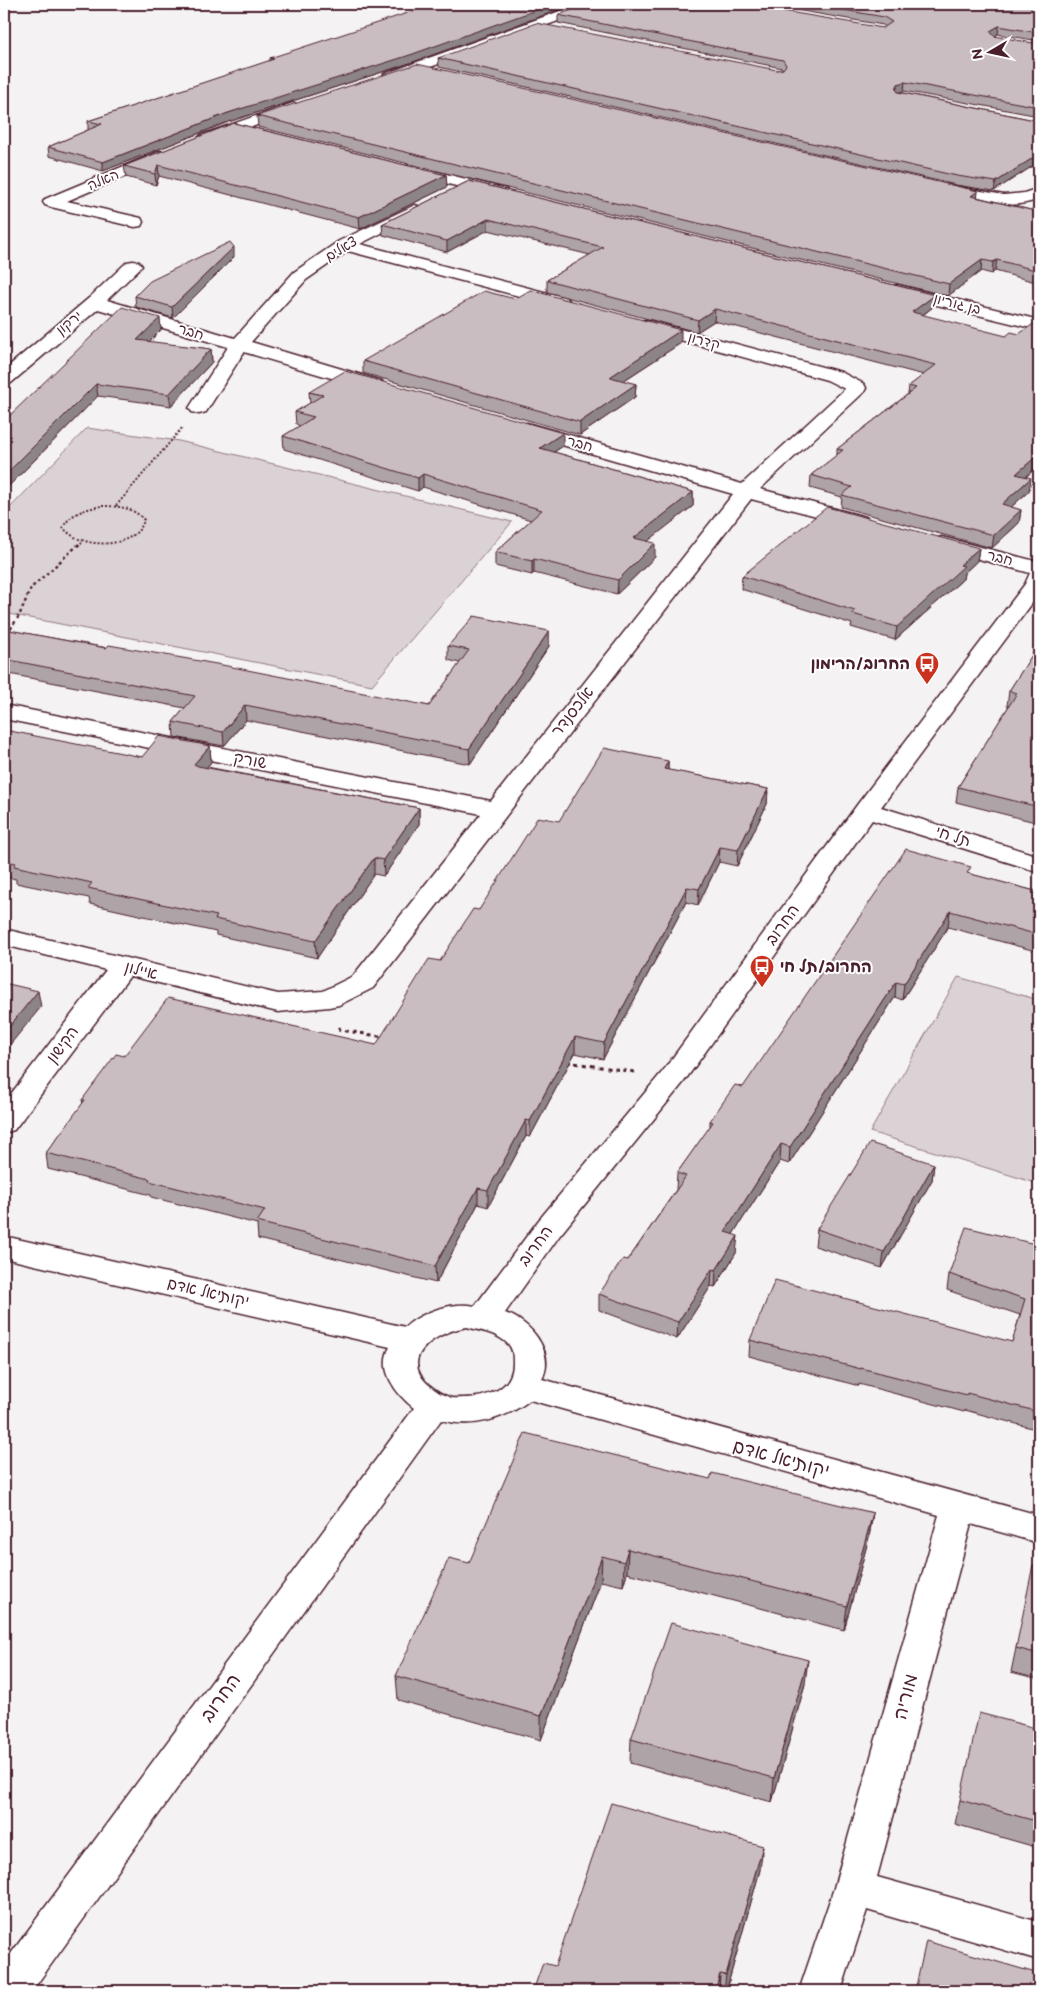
<svg xmlns="http://www.w3.org/2000/svg" width="1043" height="1995" font-family="'Balsamiq Sans','Playpen Sans Hebrew',sans-serif">
	<style>
		.green { fill: #dbd2d5; stroke: #927880 }
		.lines { fill: none; stroke-linecap: round; stroke-linejoin: round }
		.minor-casing { stroke: #4a1f2b; stroke-width: 3 }
		.path-far2 { stroke: #4a1f2b; stroke-width: 2; stroke-dasharray: 2 2; stroke-linecap: butt }
		.path-far1 { stroke: #4a1f2b; stroke-width: 2.5; stroke-dasharray: 3 3; stroke-linecap: butt }
		.path { stroke: #4a1f2b; stroke-width: 3; stroke-dasharray: 4 4; stroke-linecap: butt }
		.minor { fill: #fff; fill-rule: evenodd }
		.wall { fill: #aea3a6; stroke: #4a1f2b }
		.shaded-wall { fill: #8d8487; stroke: #4a1f2b }
		.building { fill: #cabdc1; stroke: #4a1f2b }
		.labels { text-anchor: middle; dominant-baseline: central; stroke-width: 4; stroke-linejoin: round; paint-order: stroke }
		.far-street-label { font-size: 14px; fill: #4a1f2b; stroke: #fff }
		.poi-label { font-size: 16px; font-weight: bold; fill: #4a1f2b; stroke: #fff; text-anchor: end }
		.street-label { font-size: 16px; fill: #4a1f2b; stroke: #fff }
		.near-street-label { font-size: 19px; fill: #4a1f2b; stroke: #fff }
	</style>
	<rect width="100%" height="100%" fill="#f4f2f2"/>
	<filter id="ink" filterUnits="userSpaceOnUse"><feTurbulence type="fractalNoise" baseFrequency=".02" numOctaves="2"/><feDisplacementMap in="SourceGraphic" scale="10" xChannelSelector="R" yChannelSelector="G"/><feConvolveMatrix kernelMatrix="1 2 1 2 8 2 1 2 1" color-interpolation-filters="sRGB"/></filter>
	<g filter="url(#ink)">
		<!-- green -->
		<g class="green">
			<path d="M87,428L179,441L512,522L372,685L4,613V514Z"/>
			<path d="M958,977L1039,1000V1184L870,1132Z"/>
		</g>
		<g class="lines">
			<defs>
				<g id="minor">
					<path d="M580,4H599L597,7L394,80H384L382,77L384,74Z"/>
					<path d="M293,103L298,105L301,108L298,111L211,141H201L198,138L201,135Z"/>
					<path d="M160,151L166,153L168,156L166,159L67,201L141,218L143,222L141,226L135,227L51,207L45,205L43,202L45,199Z"/>
					<path d="M410,165L506,189L508,192L506,195L500,197L404,173L402,170L404,167Z"/>
					<path d="M941,184L1004,195L1024,193L1039,188V199C1006,212 968,201 935,192L933,189L935,186Z"/>
					<path d="M415,205L421,207L423,210L421,213L360,244L567,298L570,302L567,306L561,307L348,251L306,280L251,342L382,381L384,385L382,389L375,391L368,389L244,352L206,412L199,414L192,412L189,408L228,347L98,309L11,383L4,385V370L89,298L127,262L133,261L139,262L142,266L107,300L235,338L294,272L339,241Z"/>
					<path d="M898,285L1039,320V330L892,294L889,290L892,286Z"/>
					<path d="M646,320L841,372L864,384L866,388L864,392L760,489L866,517L869,521L866,525L859,527L751,499L373,988L339,1005L329,1007L278,1012L130,976L14,1130L4,1133V1103L106,970L4,945V929L278,994L323,991L353,976L481,814L4,719V705L491,801L733,494L520,433L517,429L520,425L527,423L534,425L742,484L845,389L827,380L640,329L637,325L640,321Z"/>
					<path d="M942,537L1039,562V594L881,807L1039,856V872L872,820L683,1083L560,1235L505,1313C530,1321 556,1352 542,1379L1039,1515V1543L971,1524L877,1877L1039,1922V1960L867,1910L841,1991H799L834,1888L939,1515L530,1400C505,1419 472,1429 441,1420L32,1991H4V1963L414,1408C396,1394 377,1369 390,1347L4,1258V1236L405,1327C422,1312 453,1301 475,1306L538,1221L663,1071L857,805L1025,584L1030,573L935,547L931,543L935,539ZM467,1327C481,1331 498,1333 509,1345C513,1350 513,1356 513,1363C513,1389 487,1398 464,1398C459,1398 453,1399 449,1397C442,1395 435,1390 429,1385C396,1356 439,1331 467,1327Z"/>
				</g>
			</defs>
			<!-- minor casing -->
			<use href="#minor" class="minor-casing"/>
			<!-- path-far2 -->
			<g class="path-far2">
				<path d="M102,506C118,506 133,507 144,520C136,550 79,550 63,527C72,512 86,509 102,506Z"/>
				<path d="M116,506L182,428"/>
				<path d="M78,546L82,542"/>
			</g>
			<!-- path-far1 -->
			<path class="path-far1" d="M4,639L19,616L31,588L79,544"/>
			<!-- path -->
			<g class="path">
				<path d="M339,1027L340,1030L385,1037"/>
				<path d="M567,1062L635,1072"/>
			</g>
			<!-- minor -->
			<use href="#minor" class="minor"/>
		</g>
		<!-- wall -->
		<g class="wall">
			<path d="M761,4H1039V41L998,34L994,37L1039,44V116L904,91L899,92L1039,121V162L994,191L956,185L439,67L438,58L777,70L783,69L782,68L558,23V15L883,28L886,27L883,25Z"/>
			<path d="M270,58L410,63L228,122L103,171L49,156L48,147L88,130V121L270,61Z"/>
			<path d="M257,116L978,191L977,197L1039,212V283L995,271L992,274L981,271L948,296L258,127Z"/>
			<path d="M234,123L446,175L447,187L360,229L159,176L156,185L126,177L124,166Z"/>
			<path d="M469,181L935,295L934,306L923,315L1039,465L1026,477L1029,491L1011,507L1021,510L1019,523L992,548L841,507L842,497L810,488L811,475L837,455V449L908,394L909,386L924,375L714,321L697,332L547,292V280L590,255L488,230L447,252L383,235L382,224Z"/>
			<path d="M234,257L173,318L136,307L135,296Z"/>
			<path d="M161,330L149,342L211,349L212,362L171,406L98,396L4,491V421Z"/>
			<path d="M681,343L623,381L636,384L635,397L580,435L363,373V361Z"/>
			<path d="M309,392L563,446L554,452L693,492V506L647,541L655,557L617,594L534,573L532,575L495,566V552L531,520L423,487L418,491L284,449L283,436L300,426L296,424L295,412L310,403Z"/>
			<path d="M979,548L977,561L964,573L963,579L895,640L851,627L852,624L741,589L742,576Z"/>
			<path d="M4,616L6,617L8,630L429,706L460,663L448,660V646L549,631V646L470,764L246,720L224,746L174,737L173,722L185,708L4,673Z"/>
			<path d="M1039,635V823L956,802L958,787L1009,706H1007L1009,691L1033,654L1035,642Z"/>
			<path d="M4,738L142,757L210,746L211,762L207,767L419,808V824L384,876L374,874L317,958L216,935V932L90,904L89,898L16,883V879L4,877Z"/>
			<path d="M668,761V770L768,789L767,804L737,866L719,862L698,905L686,902L603,1059L575,1053L530,1137L526,1136L488,1207L478,1204L436,1283L258,1239L257,1224L151,1197V1195L48,1169L46,1153L83,1104L82,1100L124,1056L376,1045L479,910L559,821Z"/>
			<path d="M970,874L1039,892V952L948,927L902,1000L895,997L789,1164L780,1161L733,1234L736,1253L715,1287L711,1286L677,1339L599,1310V1294L628,1260L676,1190L677,1173L710,1127V1121L743,1087Z"/>
			<path d="M934,1164L932,1180L882,1268L815,1246L817,1229Z"/>
			<path d="M1039,1245V1430L965,1410L964,1412L859,1384V1386L749,1356L750,1340L1012,1342L1020,1315L947,1290L949,1274Z"/>
			<path d="M710,1479L873,1513L869,1537L844,1630L627,1573L623,1586L601,1581L541,1740L398,1700L396,1676L469,1563Z"/>
			<path d="M1039,1566V1679L1011,1672L1016,1648Z"/>
			<path d="M805,1684L772,1802L630,1763L631,1739Z"/>
			<path d="M1039,1729V1848L955,1824L960,1800Z"/>
			<path d="M760,1870L726,1991H533L555,1966Z"/>
		</g>
		<!-- shaded-wall -->
		<g class="shaded-wall">
			<path d="M553,4H575L410,63L228,122L103,171V162L228,113Z"/>
			<path d="M999,26L998,34L989,40L990,31Z"/>
			<path d="M905,82L904,91L897,93L896,89L898,84Z"/>
			<path d="M1039,154V162L994,191L996,182Z"/>
			<path d="M158,165L159,176L156,185L155,174Z"/>
			<path d="M446,175L447,187L360,229L359,217Z"/>
			<path d="M978,191L977,202L971,196Z"/>
			<path d="M488,219V230L447,252V241Z"/>
			<path d="M234,247V257L173,318L172,307Z"/>
			<path d="M982,260L981,271L948,296L949,284Z"/>
			<path d="M997,260L995,271L992,274L993,262Z"/>
			<path d="M935,295L934,306L911,324L912,312Z"/>
			<path d="M715,309L714,321L697,332L698,320Z"/>
			<path d="M160,318L161,330L138,353L137,340Z"/>
			<path d="M681,330V343L609,390L610,377Z"/>
			<path d="M211,349L212,362L171,406L169,394Z"/>
			<path d="M96,384L98,396L4,491V476Z"/>
			<path d="M636,384L635,397L580,435V422Z"/>
			<path d="M563,433V446L540,461V448Z"/>
			<path d="M1039,454V465L1014,487L1016,474Z"/>
			<path d="M423,474V487L418,491V478Z"/>
			<path d="M1031,478L1029,491L1000,517L1002,504Z"/>
			<path d="M693,492V506L634,552V538Z"/>
			<path d="M1021,510L1019,523L992,548L994,535Z"/>
			<path d="M655,543V557L617,594L618,580Z"/>
			<path d="M979,548L977,561L964,573L963,579L895,640L897,627L960,565Z"/>
			<path d="M534,559V573L532,575V561Z"/>
			<path d="M6,617L8,631L4,636V619Z"/>
			<path d="M549,631V646L470,764L469,749Z"/>
			<path d="M245,705L246,720L224,746L223,732Z"/>
			<path d="M210,746L211,762L196,780L194,764Z"/>
			<path d="M668,761V776L664,769Z"/>
			<path d="M768,789L767,804L737,866L738,850Z"/>
			<path d="M419,808V824L384,876L383,860Z"/>
			<path d="M720,847L719,862L698,905L699,889Z"/>
			<path d="M374,858V874L317,958L315,941Z"/>
			<path d="M687,887L686,902L603,1059L604,1043Z"/>
			<path d="M950,911L948,927L902,1000L904,984Z"/>
			<path d="M896,982L895,997L789,1164L790,1147Z"/>
			<path d="M38,991L41,1007L4,1052V1033Z"/>
			<path d="M575,1037V1053L530,1137V1121Z"/>
			<path d="M526,1120V1136L488,1207V1190Z"/>
			<path d="M781,1144L780,1161L724,1248L725,1232Z"/>
			<path d="M934,1164L932,1180L882,1268L884,1252Z"/>
			<path d="M478,1188V1204L436,1283L435,1266Z"/>
			<path d="M738,1236L736,1253L715,1287L716,1270Z"/>
			<path d="M712,1269L711,1286L677,1339L678,1322Z"/>
			<path d="M873,1513L869,1537L844,1630L847,1606Z"/>
			<path d="M628,1549L627,1573L623,1586L624,1562Z"/>
			<path d="M602,1556L601,1581L541,1740V1716Z"/>
			<path d="M808,1660L805,1684L772,1802L774,1778Z"/>
			<path d="M763,1846L760,1870L726,1991H724L726,1975Z"/>
			<path d="M720,1974L719,1991H715Z"/>
		</g>
		<!-- building -->
		<g class="building">
			<path d="M435,4H553L410,55L228,113L103,162L48,147L102,124L88,121L274,59L270,58Z"/>
			<path d="M589,4H742L883,28L892,22L884,17L809,4H1039V33L999,26L990,31L994,36L1039,44V107L905,82L898,84L896,89L898,92L1039,121V154L996,182L957,176L438,58L536,23L777,70L783,69L786,65L783,60L558,15Z"/>
			<path d="M417,64L978,191L971,196L1039,212V271L997,260L993,262L982,260L949,284L257,116Z"/>
			<path d="M234,123L446,175L359,217L158,165L155,174L124,166Z"/>
			<path d="M469,181L935,295L912,312L1006,336L1011,332L1019,334L1039,320V454L1016,474L1031,478L1002,504L1021,510L994,535L842,495L852,487L811,475L843,450L837,449L916,388L909,386L936,365L715,309L698,320L547,280L603,247L488,219L447,241L382,224Z"/>
			<path d="M230,242L234,247L172,307L135,296L150,281Z"/>
			<path d="M530,290L681,330L610,377L636,384L580,422L363,361L484,291L515,299Z"/>
			<path d="M122,307L160,318L137,340L211,349L169,394L96,384L4,476V421Z"/>
			<path d="M345,371L563,433L540,448L693,492L634,538L655,543L618,580L534,559L532,561L495,552L542,510L423,474L418,478L283,436L314,417L295,412L323,395L309,392Z"/>
			<path d="M827,507L979,548L960,565L964,566L897,627L853,614L855,611L742,576Z"/>
			<path d="M474,616L549,631L469,749L245,705L223,732L173,722L195,696L4,659V629L106,648L109,645L222,665L429,706L469,650L448,646Z"/>
			<path d="M1039,635V643L1035,642Z"/>
			<path d="M1039,644V807L958,787L1017,693L1009,691Z"/>
			<path d="M10,731L142,757L159,736L210,746L194,764L198,766L419,808L383,860L374,858L315,941L215,919L217,916L88,888L92,883L14,866L16,863L4,861V738Z"/>
			<path d="M604,748L668,761L664,769L768,789L738,850L720,847L699,889L687,887L604,1043L575,1037L530,1121L526,1120L488,1190L478,1188L435,1266L257,1222L265,1210L149,1181L150,1179L46,1153L85,1100H82L116,1054L124,1056L168,998L376,1045L429,959L440,961L473,909L479,910L538,817L559,821Z"/>
			<path d="M906,849L971,867L967,873L1039,892V935L950,911L904,984L896,982L790,1147L781,1144L725,1232L738,1236L716,1270L712,1269L678,1322L599,1294L623,1259L628,1260L686,1176L677,1173L713,1122L710,1121L735,1085L743,1087Z"/>
			<path d="M4,983L38,991L4,1033Z"/>
			<path d="M870,1143L934,1164L884,1252L817,1229Z"/>
			<path d="M966,1227L1039,1245V1412L967,1393V1395L861,1368V1369L750,1340L775,1280L1012,1342L1025,1299L949,1274Z"/>
			<path d="M525,1433L710,1479L712,1473L873,1513L847,1606L628,1549L624,1562L602,1556L541,1716L396,1676L449,1558L469,1563Z"/>
			<path d="M1033,1565L1039,1566V1654L1016,1648Z"/>
			<path d="M671,1623L808,1660L774,1778L631,1739Z"/>
			<path d="M979,1713L1039,1729V1822L960,1800Z"/>
			<path d="M611,1803L763,1846L726,1975L720,1974L715,1991H533L543,1963L555,1966Z"/>
			<path d="M926,1941L1039,1974V1991H915Z"/>
		</g>
	</g>
	<!-- icons -->
	<defs>
		<symbol id="bus-pin" viewBox="-11 -11 22 30"><path d="M0 17L-7.5 6A9.5 9.5 0 1 1 7.5 6Z" fill="#c8321e" stroke="#fff"/><path d="M-5-6H5V4H4V6H2V4H-2V6H-4V4H-5ZM-3.5-4V0h7V-4ZM-3.5 1.2v1.5H-2V1.2ZM2 1.2v1.5H3.5V1.2Z" fill="#fff"/></symbol>
	</defs>
	<g fill-rule="evenodd">
		<use href="#bus-pin" x="913" y="650" width="28" height="38"/>
		<use href="#bus-pin" x="748" y="953" width="28" height="38"/>
	</g>
	<g class="labels">
		<!-- far-street labels -->
		<g class="far-street-label">
			<text transform="translate(103 180) rotate(-23)">האלה</text>
			<text transform="translate(341 249) rotate(-32)">צאלים</text>
			<text transform="translate(957 304) rotate(14)">בן גוריון</text>
			<text transform="translate(69 323) rotate(-39)">ירקון</text>
			<text transform="translate(191 332) rotate(17)">חבר</text>
			<text transform="translate(704 341) rotate(15)">קדרון</text>
			<text transform="translate(580 444) rotate(16)">חבר</text>
			<text transform="translate(1000 558) rotate(15)">חבר</text>
		</g>
		<!-- poi labels -->
		<g class="poi-label">
			<text x="910" y="664">החרוב/הרימון</text>
			<text x="780" y="967" text-anchor="start">החרוב/תל חי</text>
		</g>
		<!-- street labels -->
		<g class="street-label">
			<text transform="translate(573 712) rotate(-52)">אלכסנדר</text>
			<text transform="translate(250 761) rotate(11)">שורק</text>
			<text transform="translate(953 837) rotate(17)">תל חי</text>
			<text transform="translate(783 925) rotate(-54)">החרוב</text>
			<text transform="translate(141 971) rotate(14)">איילון</text>
			<text transform="translate(63 1045) rotate(-53)">הקישון</text>
			<text transform="translate(536 1246) rotate(-53)">החרוב</text>
			<text transform="translate(208 1293) rotate(13)">יקותיאל אדם</text>
		</g>
		<!-- near-street labels -->
		<g class="near-street-label">
			<text transform="translate(781 1459) rotate(15)">יקותיאל אדם</text>
			<text transform="translate(906 1697) rotate(-75)">מוריה</text>
			<text transform="translate(221 1698) rotate(-54)">החרוב</text>
		</g>
	</g>
	<!-- margin -->
	<rect width="1043" height="1995" fill="none" stroke="#fff" stroke-width="20"/>
	<rect x="10" y="10" width="1023" height="1975" fill="none" stroke="#4a1f2b" stroke-width="2" filter="url(#ink)"/>
	<!-- north arrow -->
	<g transform="translate(990 52) rotate(261)" stroke="#ffffff" stroke-width="4" paint-order="stroke">
	<path d="M0-4L9 19L0 12L-9 19Z" fill="#4a1f2b"/>
	<text y="-8" font-size="14" font-weight="bold" text-anchor="middle" fill="#4a1f2b">N</text>
	</g>
</svg>
